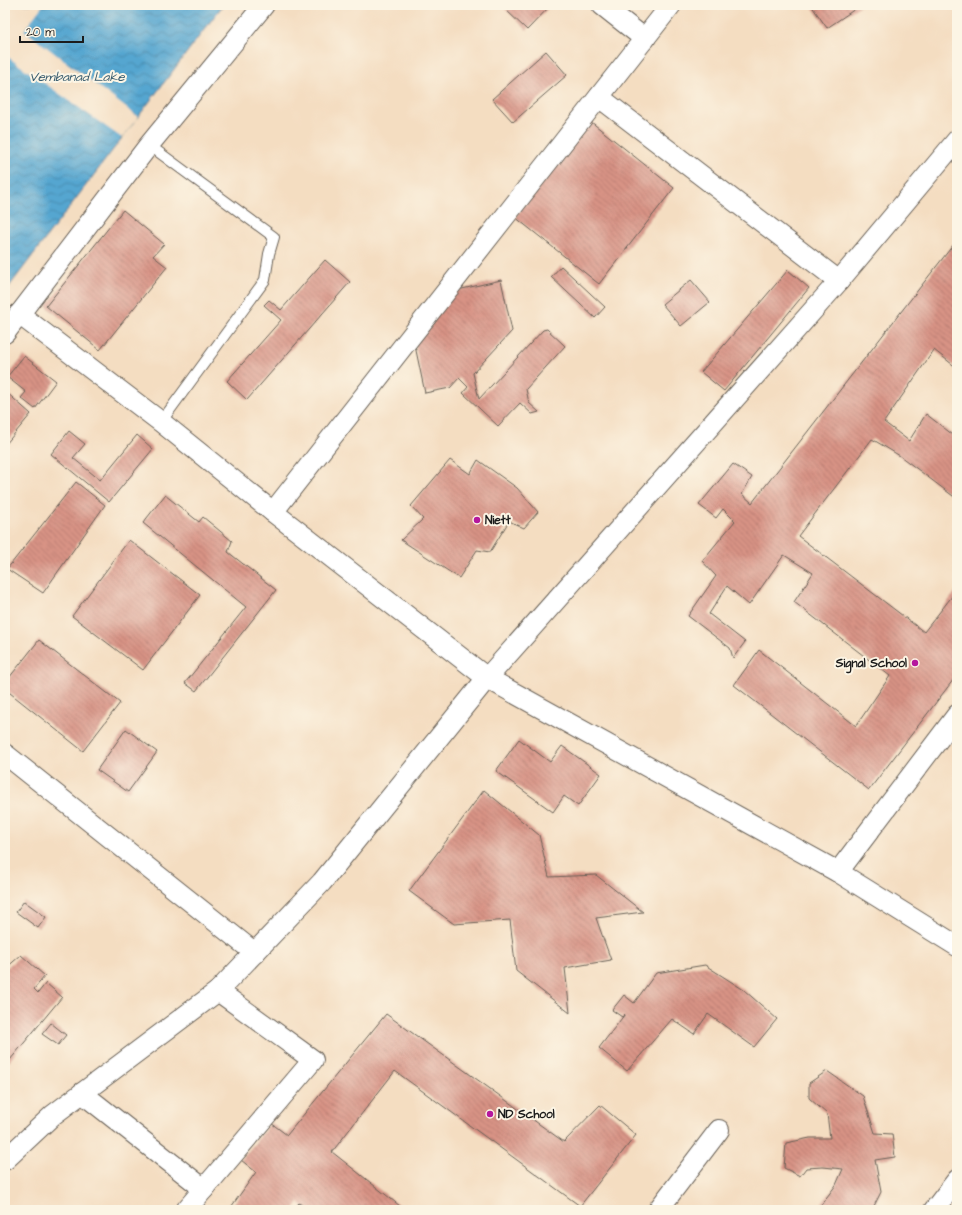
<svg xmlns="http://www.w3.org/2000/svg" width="962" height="1215" font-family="'Architects Daughter',sans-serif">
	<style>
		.water { fill: url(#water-waves); stroke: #386176 }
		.pier { fill: #f4ddc1 }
		.building { fill: url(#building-back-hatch) }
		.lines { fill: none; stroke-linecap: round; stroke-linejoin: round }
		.service-casing { stroke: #686056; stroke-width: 12 }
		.minor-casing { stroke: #686056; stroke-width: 22 }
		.service { stroke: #fff; stroke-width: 10 }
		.minor { stroke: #fff; stroke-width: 20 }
		.poi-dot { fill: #b5179e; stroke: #fcf5e5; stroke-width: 1.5 }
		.labels { text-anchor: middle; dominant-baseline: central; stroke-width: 4; stroke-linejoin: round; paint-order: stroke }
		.poi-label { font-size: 12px; font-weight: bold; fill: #1c1c1c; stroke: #fcf5e5; text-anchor: start }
		.water-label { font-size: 13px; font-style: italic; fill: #365a6d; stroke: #fcf5e5 }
	</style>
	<defs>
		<pattern id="water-waves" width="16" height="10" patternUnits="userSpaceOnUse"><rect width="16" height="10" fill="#55a6d0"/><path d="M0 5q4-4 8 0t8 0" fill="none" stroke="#4686a8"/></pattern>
		<pattern id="building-back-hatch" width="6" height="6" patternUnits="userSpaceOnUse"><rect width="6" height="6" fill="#d89385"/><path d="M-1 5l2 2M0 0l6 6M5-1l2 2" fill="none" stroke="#ae776c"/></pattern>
	</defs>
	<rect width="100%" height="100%" fill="#fcf5e5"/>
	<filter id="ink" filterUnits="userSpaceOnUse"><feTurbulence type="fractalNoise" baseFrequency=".025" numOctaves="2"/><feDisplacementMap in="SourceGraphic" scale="8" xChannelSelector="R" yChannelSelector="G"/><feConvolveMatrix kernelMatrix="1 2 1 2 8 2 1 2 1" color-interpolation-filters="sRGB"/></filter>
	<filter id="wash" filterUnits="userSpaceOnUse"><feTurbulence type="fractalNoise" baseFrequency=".012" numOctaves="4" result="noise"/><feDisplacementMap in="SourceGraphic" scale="16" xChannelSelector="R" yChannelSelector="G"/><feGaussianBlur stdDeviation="0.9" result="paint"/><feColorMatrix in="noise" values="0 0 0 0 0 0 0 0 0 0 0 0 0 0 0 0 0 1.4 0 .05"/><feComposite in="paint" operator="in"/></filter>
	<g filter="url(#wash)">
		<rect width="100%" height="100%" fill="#f4ddc1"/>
		<!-- water -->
		<path class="water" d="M5,5H223L5,292Z"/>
		<!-- pier -->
		<path class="pier" d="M5,5H43L24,30L138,117L122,138L5,55Z"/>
		<g id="blocks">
			<!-- building -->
			<g class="building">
				<path d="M510,5H551L527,30L505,9Z"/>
				<path d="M811,5H861L827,28Z"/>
				<path d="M546,51L567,75L513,122L492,99Z"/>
				<path d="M590,121L674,188L599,284L515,217Z"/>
				<path d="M123,210L164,244L153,256L167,267L100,350L46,306Z"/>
				<path d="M957,240V368L934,350L884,422L909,441L926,414L957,438V499L900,456L872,439L798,536L924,632L957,590V675L869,790L734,685L759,650L856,726L890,676L794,602L813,573L784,555L749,605L727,586L709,614L745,642L733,658L730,648L688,616L716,576L702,561L735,521L723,509L716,518L699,505L733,464L752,477L742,494L752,503Z"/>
				<path d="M325,260L350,282L247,400L227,381L281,320L264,305L269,300L281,310Z"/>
				<path d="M561,266L605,307L595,318L551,277Z"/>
				<path d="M788,270L809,288L724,391L701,372Z"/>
				<path d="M501,280L512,331L473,373L479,399L543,330L547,329L565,346L526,389L529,403L539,412L532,414L520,403L498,426L463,393L468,387L459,378L450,388L425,393L414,341L449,292Z"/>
				<path d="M691,280L710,302L681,326L662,304Z"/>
				<path d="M24,356L56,381L35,409L21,398L26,392L7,377Z"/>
				<path d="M5,391L31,414L5,445Z"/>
				<path d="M69,431L85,444L73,458L100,480L137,435L153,449L109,502L51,454Z"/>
				<path d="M450,460L470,474L478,460L517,488L538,512L524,528L509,521L490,552L477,550L459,578L401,540L423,519L411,506Z"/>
				<path d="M76,482L105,505L43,593L7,569Z"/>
				<path d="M165,495L199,522L203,517L232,541L228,552L276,590L196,691L185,683L246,607L143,523Z"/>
				<path d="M129,540L200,595L143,670L72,616Z"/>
				<path d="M39,640L120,703L83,751L5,689V683Z"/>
				<path d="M126,729L157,752L128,792L97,770Z"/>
				<path d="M519,739L550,762L562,746L601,774L578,806L564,796L553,812L496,771Z"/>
				<path d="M484,790L539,835L549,877L596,875L643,912L596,918L611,960L565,968L570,1013L516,971L510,920L454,924L409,891Z"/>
				<path d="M24,901L46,917L38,928L16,912Z"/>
				<path d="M21,955L45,976L34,989L38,993L46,983L62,997L5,1066V969Z"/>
				<path d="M705,965L744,990L777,1019L754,1047L708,1014L694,1034L672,1019L627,1071L599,1048L625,1014L622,1017L612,1010L624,995L634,1003L656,973Z"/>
				<path d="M386,1014L564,1142L600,1105L636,1135L580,1206L395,1071L332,1152L405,1210H308L299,1203L293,1210H229L256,1172L241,1160L271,1123L287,1135Z"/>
				<path d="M51,1023L66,1035L58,1045L42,1034Z"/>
				<path d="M827,1071L863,1096L875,1133L892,1134L895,1157L875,1160L881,1192L872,1210H817L836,1185L843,1169L823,1167L806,1168L800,1176L784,1168L786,1143L810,1138H830L827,1114L809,1098V1083Z"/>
			</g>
		</g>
	</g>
	<g filter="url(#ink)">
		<use href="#blocks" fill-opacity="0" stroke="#686056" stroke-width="1"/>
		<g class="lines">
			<defs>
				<path id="service" d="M149,145L274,237L269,254L265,280L161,422"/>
				<g id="minor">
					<path d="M602,5L645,39"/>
					<path d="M599,97L839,281"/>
					<path d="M19,314L161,422L273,512L487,678L838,872L957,946"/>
					<path d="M5,333L149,145L264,5"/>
					<path d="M273,512L671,5"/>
					<path d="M5,754L255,953"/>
					<path d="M838,872L957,715"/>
					<path d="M82,1093L204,1189"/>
					<path d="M5,1160L53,1115L218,991L322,882L487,678L839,281L957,140"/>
					<path d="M186,1210L313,1060L218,991"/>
					<path d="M658,1210L719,1130"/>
					<path d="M934,1210L957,1180"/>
				</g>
			</defs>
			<!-- service casing -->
			<use href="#service" class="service-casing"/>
			<!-- minor casing -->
			<use href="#minor" class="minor-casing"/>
			<!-- service -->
			<use href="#service" class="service"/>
			<!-- minor -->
			<use href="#minor" class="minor"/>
		</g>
	</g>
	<!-- markers -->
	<g class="poi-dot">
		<circle cx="477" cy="520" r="4"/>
		<circle cx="915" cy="663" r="4"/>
		<circle cx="490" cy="1114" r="4"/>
	</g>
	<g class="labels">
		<!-- poi labels -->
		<g class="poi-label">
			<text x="485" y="520">Niett</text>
			<text x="907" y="663" text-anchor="end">Signal School</text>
			<text x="498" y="1114">ND School</text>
		</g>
		<!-- water labels -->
		<g class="water-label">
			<text x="77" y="77">Vembanad Lake</text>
		</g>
	</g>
	<!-- margin -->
	<rect width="962" height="1215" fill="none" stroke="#fcf5e5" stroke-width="20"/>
	<!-- scale -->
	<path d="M20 36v6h63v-6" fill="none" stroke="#1c1c1c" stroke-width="2"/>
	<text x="26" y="36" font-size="12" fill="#1c1c1c" stroke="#fcf5e5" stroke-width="3" paint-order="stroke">20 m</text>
</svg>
